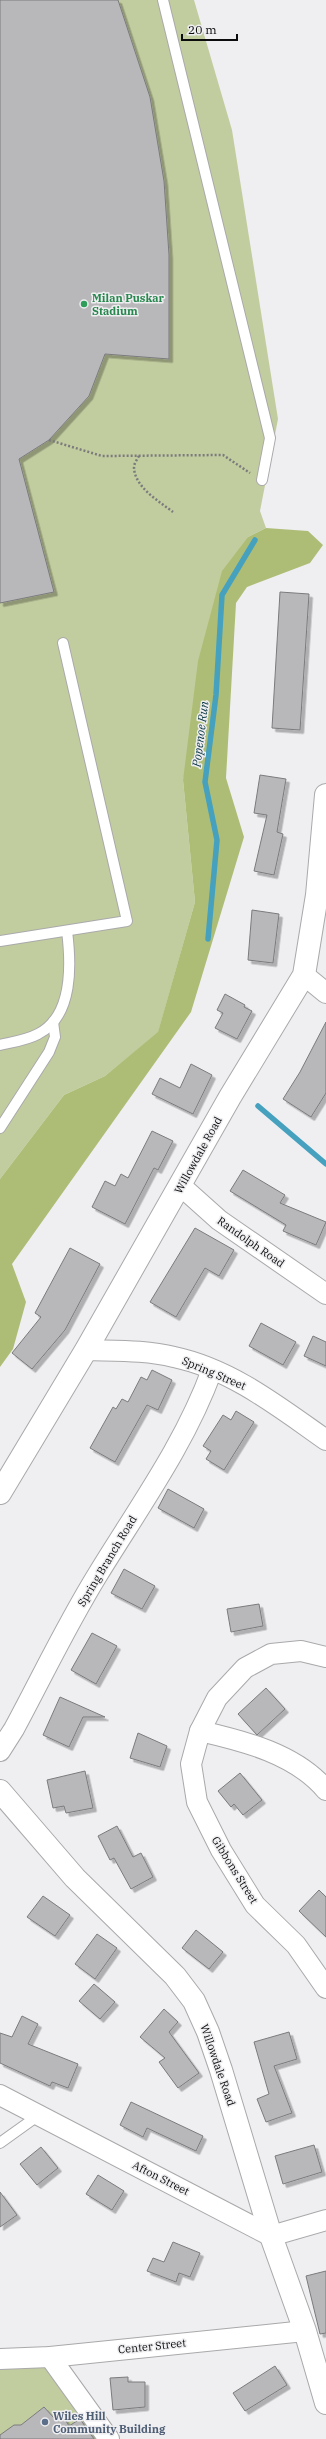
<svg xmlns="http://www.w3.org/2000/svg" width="326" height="2439" font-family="'IBM Plex Serif',serif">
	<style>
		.green { fill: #c2cd9f }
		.forest { fill: #aebd76 }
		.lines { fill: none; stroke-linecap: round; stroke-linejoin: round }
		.stream { stroke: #45a1be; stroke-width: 5.5 }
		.building { fill: #b8b8ba; stroke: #7b7b7e; filter: url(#shadow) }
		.lane-casing { stroke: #a9a9ab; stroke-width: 12 }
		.street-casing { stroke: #a9a9ab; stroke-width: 22 }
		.secondary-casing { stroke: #a9a9ab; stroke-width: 24 }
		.path { stroke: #7b7b7d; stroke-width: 2.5; stroke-dasharray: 2 2; stroke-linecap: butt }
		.lane { stroke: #fff; stroke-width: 10 }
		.street { stroke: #fff; stroke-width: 20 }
		.secondary { stroke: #fff; stroke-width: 22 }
		.leisure-dot { fill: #2e9e5b; stroke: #efeff2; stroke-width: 1.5 }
		.service-dot { fill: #5c6f8a; stroke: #efeff2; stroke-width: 1.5 }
		.labels { text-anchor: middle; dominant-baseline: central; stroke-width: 3; stroke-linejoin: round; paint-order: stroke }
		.leisure-label { font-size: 11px; font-weight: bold; fill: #27864d; stroke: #efeff2; text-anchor: start }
		.street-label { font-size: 11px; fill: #0c0c0d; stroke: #efeff2 }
		.service-label { font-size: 11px; font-weight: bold; fill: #4e5e75; stroke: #efeff2; text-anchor: start }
		.water-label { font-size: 12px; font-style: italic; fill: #093541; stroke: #efeff2 }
	</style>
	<defs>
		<filter id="shadow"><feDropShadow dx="3.5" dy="3.5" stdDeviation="0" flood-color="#0004"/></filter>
	</defs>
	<rect width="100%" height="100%" fill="#efeff2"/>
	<!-- green -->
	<g class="green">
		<path d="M0,0H194L232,130L278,419L260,511L266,528L248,537L183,780L195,902L158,1033L105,1076L64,1095L0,1179Z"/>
		<path d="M48,2366L103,2439H0V2369Z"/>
	</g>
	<!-- forest -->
	<path class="forest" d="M266,528L308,531L323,545L310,563L247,587L236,603L226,778L244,837L191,1012L12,1264L26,1302L13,1349L0,1367V1179L64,1095L105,1076L158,1032L195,902L183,780L198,661L222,571L248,537Z"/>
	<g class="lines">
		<!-- stream -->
		<g class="stream">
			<path d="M208,939L217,840L205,782L216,695L222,595L255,540"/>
			<path d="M258,1106L326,1164"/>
		</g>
	</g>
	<!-- building -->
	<g class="building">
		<path d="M0,0H118L150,97L164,181L169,255V359L105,354L89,396L49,440L19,459L54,592L0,603Z"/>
		<path d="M280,592L309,594L300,730L272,728Z"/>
		<path d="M260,775L286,779L277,832L283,834L274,875L254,871L267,815L254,813Z"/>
		<path d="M252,910L279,914L273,963L248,960Z"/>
		<path d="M225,994L245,1005L244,1007L252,1011L237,1039L215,1028L223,1013L217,1010Z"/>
		<path d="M326,1022V1093L311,1117L283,1099L300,1072Z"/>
		<path d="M191,1064L212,1075L193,1114L152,1094L160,1078L180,1088Z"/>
		<path d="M152,1131L173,1141L158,1170L154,1168L125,1224L92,1207L105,1181L115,1186L121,1174L128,1178Z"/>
		<path d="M243,1170L285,1195L280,1203L326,1222L316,1245L283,1231L286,1225L230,1191Z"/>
		<path d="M195,1228L234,1250L219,1276L205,1268L176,1317L150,1302Z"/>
		<path d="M70,1248L100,1264L65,1330L32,1369L12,1353L41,1317L35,1313Z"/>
		<path d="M261,1323L296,1342L283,1365L249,1346Z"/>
		<path d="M313,1336L326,1342V1366L304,1356Z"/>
		<path d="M152,1370L172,1380L158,1410L147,1405L115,1462L90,1448L113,1407L116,1409L122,1399L128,1402L141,1377L147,1380Z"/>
		<path d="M236,1411L254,1422L224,1470L206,1459L211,1451L203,1446L223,1415L231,1420Z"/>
		<path d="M168,1489L204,1509L194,1528L158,1508Z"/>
		<path d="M124,1569L155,1586L142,1609L111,1593Z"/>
		<path d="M259,1604L263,1626L231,1632L227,1609Z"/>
		<path d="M92,1633L117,1646L96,1684L71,1670Z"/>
		<path d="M266,1688L285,1709L257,1735L238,1714Z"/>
		<path d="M60,1697L105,1717H83L69,1747L43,1735Z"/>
		<path d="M138,1733L167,1746L160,1767L130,1758Z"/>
		<path d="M85,1771L93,1808L66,1813L64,1806L53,1808L47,1780Z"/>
		<path d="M240,1773L262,1800L243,1815L234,1804L231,1807L218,1791Z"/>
		<path d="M117,1826L133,1857L141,1853L153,1877L131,1889L114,1858L110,1860L98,1836Z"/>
		<path d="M319,1890L326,1897V1937L299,1911Z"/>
		<path d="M43,1896L70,1915L55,1936L27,1917Z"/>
		<path d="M196,1930L223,1952L209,1969L182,1948Z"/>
		<path d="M97,1934L117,1948L95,1979L75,1964Z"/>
		<path d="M94,1984L115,2002L100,2019L79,2001Z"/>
		<path d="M164,2009L178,2022L169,2032L199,2073L178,2088L159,2062L165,2058L140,2037Z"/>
		<path d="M22,2016L38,2024L28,2044L78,2064L68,2088L52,2082L50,2086L0,2063V2033L12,2037Z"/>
		<path d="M289,2032L297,2059L274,2066L292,2113L266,2122L257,2099L269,2094L254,2042Z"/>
		<path d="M131,2102L203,2136L196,2151L147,2128L143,2137L120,2125Z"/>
		<path d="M314,2145L322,2172L283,2184L275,2156Z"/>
		<path d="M41,2147L58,2168L37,2185L20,2164Z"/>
		<path d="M98,2175L124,2191L112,2210L86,2194Z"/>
		<path d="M0,2192L17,2215L0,2227Z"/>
		<path d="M173,2242L200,2253L190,2277L179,2273L176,2282L147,2271L153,2258L164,2262Z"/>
		<path d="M326,2271V2333L320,2334L306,2276Z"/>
		<path d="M275,2366L287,2385L245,2411L233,2393Z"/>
		<path d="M128,2377V2382H145V2407L113,2410L110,2378Z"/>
		<path d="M44,2407L54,2418L62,2414L69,2426L80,2419L94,2439H0V2435L14,2425H21Z"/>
	</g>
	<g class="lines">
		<defs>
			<g id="lane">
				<path d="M163,0L270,438L262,480"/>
				<path d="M0,941L127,921L63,643"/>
				<path d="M0,1045C13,1042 27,1040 38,1034C74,1016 71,963 67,931"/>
				<path d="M0,1128L49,1052L55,1037L53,1022"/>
				<path d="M0,2143L39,2115"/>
			</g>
			<g id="street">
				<path d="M304,975L326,993"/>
				<path d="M181,1186L219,1220L326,1294"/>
				<path d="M86,1350C116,1351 146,1350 174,1357C231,1369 279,1407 326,1440"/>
				<path d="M326,1657L301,1651L271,1654L245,1668L217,1698L200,1731L191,1764L197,1802L221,1850L255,1905L296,1945L326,1988"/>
				<path d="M200,1731C244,1741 296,1754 326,1790"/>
				<path d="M0,1751L14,1729C42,1677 67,1624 98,1574C139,1507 185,1444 212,1370"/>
				<path d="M0,2095L271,2236L326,2220"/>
				<path d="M50,2357L109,2439"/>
				<path d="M0,2359L50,2357L305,2331"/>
			</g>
			<g id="secondary">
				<path d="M0,1493L86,1350L230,1097L304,975L317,895L326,795"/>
				<path d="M0,1791L75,1878L175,1976L194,2001L208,2032L221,2070L271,2236L305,2331L326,2403"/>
			</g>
		</defs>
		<!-- lane casing -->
		<use href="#lane" class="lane-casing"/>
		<!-- street casing -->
		<use href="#street" class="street-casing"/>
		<!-- secondary casing -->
		<use href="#secondary" class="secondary-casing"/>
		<!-- path -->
		<g class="path">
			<path d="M49,440L102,456L223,455L250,473"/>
			<path d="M139,456C137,459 134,464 134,467C134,487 160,502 173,512"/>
		</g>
		<!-- lane -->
		<use href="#lane" class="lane"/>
		<!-- street -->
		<use href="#street" class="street"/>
		<!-- secondary -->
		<use href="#secondary" class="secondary"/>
	</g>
	<!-- markers -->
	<circle class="leisure-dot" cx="84" cy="304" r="4"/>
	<circle class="service-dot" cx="45" cy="2422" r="4"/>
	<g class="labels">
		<!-- leisure labels -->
		<g class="leisure-label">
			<text x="92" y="298">Milan Puskar<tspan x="92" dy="13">Stadium</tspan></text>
		</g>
		<!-- street labels -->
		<g class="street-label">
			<text transform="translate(198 1155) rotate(-61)">Willowdale Road</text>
			<text transform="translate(251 1242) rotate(35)">Randolph Road</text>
			<text transform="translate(214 1373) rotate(23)">Spring Street</text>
			<text transform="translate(107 1561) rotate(-59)">Spring Branch Road</text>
			<text transform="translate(235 1870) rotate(58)">Gibbons Street</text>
			<text transform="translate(218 2065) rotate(71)">Willowdale Road</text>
			<text transform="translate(161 2178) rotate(27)">Afton Street</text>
			<text transform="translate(152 2346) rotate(-6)">Center Street</text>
		</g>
		<!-- service labels -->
		<g class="service-label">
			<text x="53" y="2416">Wiles Hill<tspan x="53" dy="13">Community Building</tspan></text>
		</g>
		<!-- water labels -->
		<g class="water-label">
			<text transform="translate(200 734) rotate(-83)">Popenoe Run</text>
		</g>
	</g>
	<!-- scale -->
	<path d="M182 34v6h55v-6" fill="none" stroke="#0c0c0d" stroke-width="2"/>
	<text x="188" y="34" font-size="12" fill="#0c0c0d" stroke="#efeff2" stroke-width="3" paint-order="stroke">20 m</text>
</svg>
